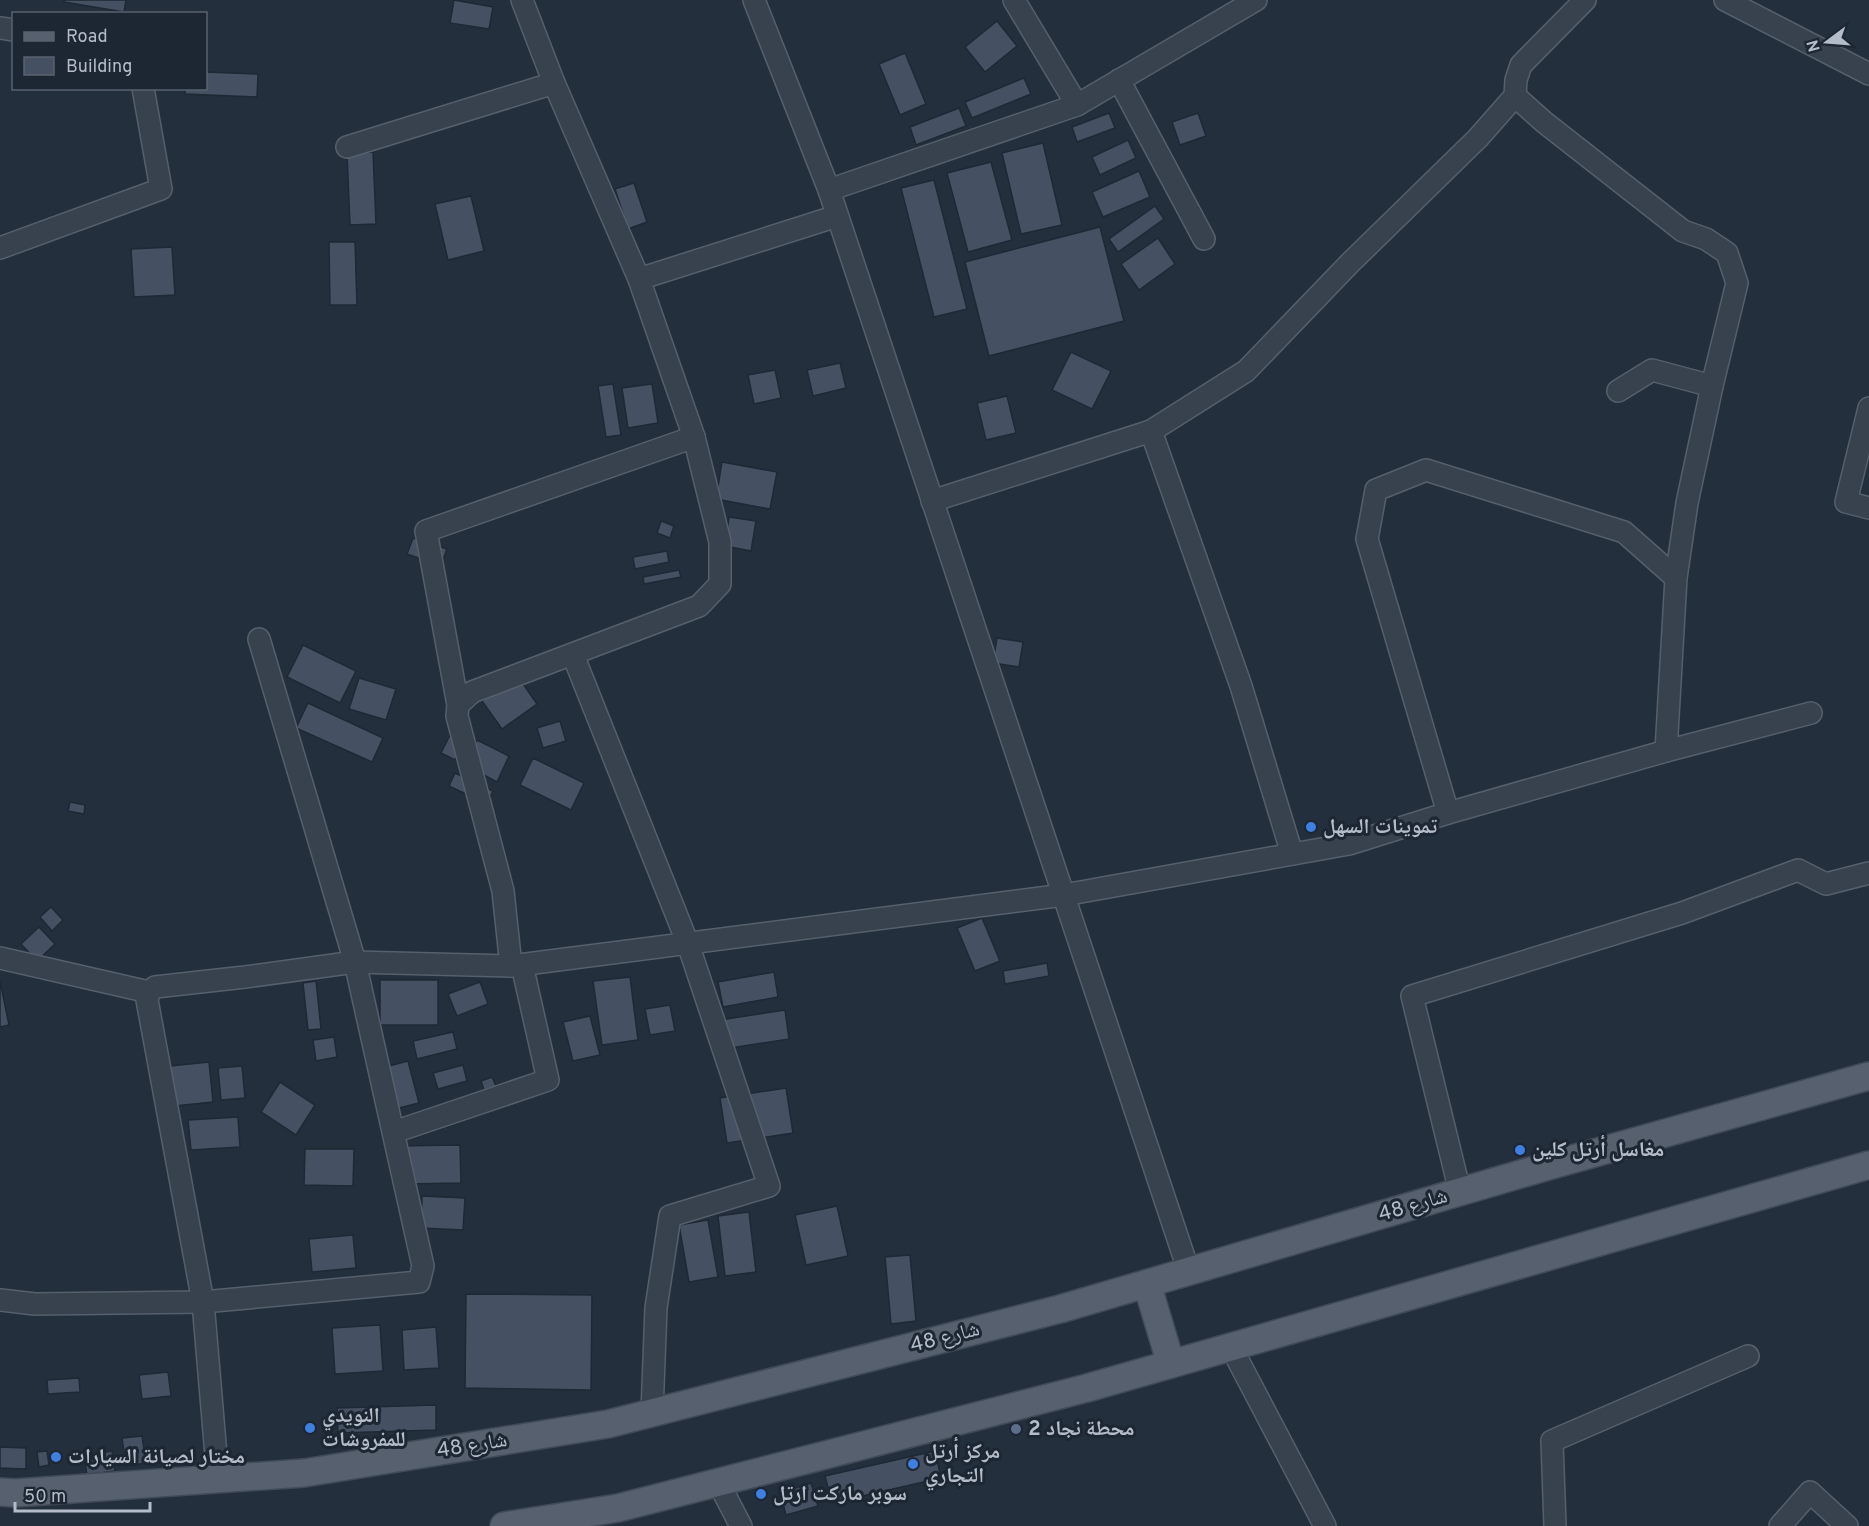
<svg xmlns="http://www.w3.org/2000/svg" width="1869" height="1526" font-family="Overpass,'Noto Naskh Arabic',sans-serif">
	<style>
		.building { fill: #455162; stroke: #1f2835; stroke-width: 1.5 }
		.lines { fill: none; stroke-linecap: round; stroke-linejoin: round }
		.minor-casing { stroke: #565f6c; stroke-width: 24 }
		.major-casing { stroke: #414a57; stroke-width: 30 }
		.minor { stroke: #38414e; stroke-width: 21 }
		.major { stroke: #56606e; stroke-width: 27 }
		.shop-dot { fill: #3f7fe0; stroke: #1d2633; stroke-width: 2 }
		.service-dot { fill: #5c6f8a; stroke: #1d2633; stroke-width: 2 }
		.labels { text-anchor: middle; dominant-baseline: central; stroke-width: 6; stroke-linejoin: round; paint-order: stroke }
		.poi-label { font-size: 21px; font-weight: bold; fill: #b4bcc9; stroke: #1d2633; text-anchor: start }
		.street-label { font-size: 21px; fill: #b4bcc9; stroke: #1d2633 }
	</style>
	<rect width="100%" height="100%" fill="#242f3e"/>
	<!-- building -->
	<g class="building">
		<path d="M64,0H126L124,12L64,2Z"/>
		<path d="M454,0L493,7L489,29L450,23Z"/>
		<path d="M997,21L1017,46L985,72L965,47Z"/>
		<path d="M905,53L926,104L900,115L879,64Z"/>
		<path d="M206,72L258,74L257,97L185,94V88H206Z"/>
		<path d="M1024,78L1031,94L972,118L965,102Z"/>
		<path d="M959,108L966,126L916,145L910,127Z"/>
		<path d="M1109,113L1115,128L1077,142L1072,127Z"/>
		<path d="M1198,113L1206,136L1180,145L1172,122Z"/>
		<path d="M1128,140L1136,158L1100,175L1092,157Z"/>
		<path d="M1043,143L1062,225L1021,234L1002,153Z"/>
		<path d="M373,152L376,224L350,225L347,153Z"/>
		<path d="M991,162L1012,240L968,252L947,173Z"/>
		<path d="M1139,171L1150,197L1103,217L1092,192Z"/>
		<path d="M934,180L967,309L934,317L901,188Z"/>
		<path d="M634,183L647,222L628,229L615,189Z"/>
		<path d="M471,196L484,251L448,260L435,204Z"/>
		<path d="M1155,206L1164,219L1118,252L1109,239Z"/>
		<path d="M1100,227L1124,321L989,356L965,262Z"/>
		<path d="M1158,238L1175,264L1139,290L1121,264Z"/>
		<path d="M329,242H355L357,305H330Z"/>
		<path d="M172,247L175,295L134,297L131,249Z"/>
		<path d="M1071,352L1111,371L1092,409L1052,390Z"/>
		<path d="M840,363L846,388L813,396L807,370Z"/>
		<path d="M775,370L781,398L754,404L748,375Z"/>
		<path d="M613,384L621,435L606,437L598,386Z"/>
		<path d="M652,384L658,423L628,428L622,388Z"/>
		<path d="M1007,396L1016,433L986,440L977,403Z"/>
		<path d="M722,462L777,472L770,509L716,499Z"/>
		<path d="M729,517L756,521L751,551L725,546Z"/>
		<path d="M661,521L674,526L670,538L657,533Z"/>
		<path d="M413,538L447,549L441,566L407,554Z"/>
		<path d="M667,551L669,562L635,569L633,557Z"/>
		<path d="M679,570L681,577L644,584L643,577Z"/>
		<path d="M997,638L1023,642L1019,667L993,663Z"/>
		<path d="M303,645L356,671L340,703L287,677Z"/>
		<path d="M517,675L537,704L502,729L482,701Z"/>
		<path d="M359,678L396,689L386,720L349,709Z"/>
		<path d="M308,703L383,738L372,762L296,728Z"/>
		<path d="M560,721L566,741L543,748L537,728Z"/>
		<path d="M455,725L469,732L455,760L441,753Z"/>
		<path d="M477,740L509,756L497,782L465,765Z"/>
		<path d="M533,758L584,783L571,810L520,785Z"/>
		<path d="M455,773L493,791L487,804L449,786Z"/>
		<path d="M70,802L85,805L84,814L68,811Z"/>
		<path d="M51,907L63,920L52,931L40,917Z"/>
		<path d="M982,918L1000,961L975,971L957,928Z"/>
		<path d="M39,927L55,944L37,961L21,944Z"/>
		<path d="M1047,963L1049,976L1005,984L1003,971Z"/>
		<path d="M774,972L778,997L723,1007L718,982Z"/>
		<path d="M630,977L638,1040L602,1045L593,981Z"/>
		<rect x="380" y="980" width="58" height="45"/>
		<path d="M0,981L9,1025L0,1027Z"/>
		<path d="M316,981L321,1029L308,1030L303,983Z"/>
		<path d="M480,982L488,1004L457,1016L448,994Z"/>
		<path d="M670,1005L675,1031L650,1035L645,1009Z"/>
		<path d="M785,1010L789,1039L724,1049L720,1020Z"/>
		<path d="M590,1016L600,1055L573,1061L563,1022Z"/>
		<path d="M453,1032L457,1049L417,1059L413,1041Z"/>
		<path d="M334,1037L337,1057L316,1061L313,1040Z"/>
		<path d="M408,1061L419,1103L395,1109L385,1067Z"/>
		<path d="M209,1062L213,1102L174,1106L170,1066Z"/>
		<path d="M463,1065L467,1081L438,1089L433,1073Z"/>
		<path d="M242,1066L245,1098L221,1100L218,1068Z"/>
		<path d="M492,1077L496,1086L484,1090L481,1081Z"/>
		<path d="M280,1082L315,1105L296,1135L261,1112Z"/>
		<path d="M786,1088L793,1133L727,1143L720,1098Z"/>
		<path d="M238,1117L240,1147L191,1150L188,1120Z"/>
		<path d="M460,1145L461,1183L401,1184L400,1146Z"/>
		<path d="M305,1149H354L353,1186L304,1185Z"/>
		<path d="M422,1196L465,1198L463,1230L421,1228Z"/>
		<path d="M837,1206L848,1256L806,1265L795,1215Z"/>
		<path d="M749,1212L756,1272L725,1276L718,1216Z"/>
		<path d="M708,1220L718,1277L689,1282L679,1225Z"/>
		<path d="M353,1235L356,1268L312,1272L309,1239Z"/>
		<path d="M910,1255L916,1321L891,1324L885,1257Z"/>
		<path d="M466,1294L592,1295L591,1390L465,1388Z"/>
		<path d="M380,1325L383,1371L335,1374L332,1328Z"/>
		<path d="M436,1327L439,1368L404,1370L402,1330Z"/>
		<path d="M168,1372L171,1396L142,1399L139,1375Z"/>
		<path d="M79,1378L80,1392L48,1394L47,1380Z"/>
		<path d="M436,1405V1430L338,1433L337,1408Z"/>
		<path d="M142,1436L146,1463L126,1466L122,1438Z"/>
		<path d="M0,1447L26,1448V1469L0,1468Z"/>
		<path d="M47,1451L49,1465L39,1467L37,1452Z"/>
		<path d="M112,1451L115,1471L87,1475L84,1456Z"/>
		<path d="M935,1451L941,1478L832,1503L825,1476Z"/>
		<path d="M811,1483L818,1506L786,1515L780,1493Z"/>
	</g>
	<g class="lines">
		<defs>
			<g id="minor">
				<path d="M754,0L829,190L1077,105L1256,0"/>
				<path d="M1014,0L1077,105"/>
				<path d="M1725,0L1869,74"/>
				<path d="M0,28L14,30"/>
				<path d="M1119,80L1204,239"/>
				<path d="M1515,96L1544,122L1683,231L1706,239L1727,253L1737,283L1712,386L1687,503L1676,578L1666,751"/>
				<path d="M347,147L554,83"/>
				<path d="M829,190L1189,1272"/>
				<path d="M0,248L161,189L143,88"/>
				<path d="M639,279L837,216"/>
				<path d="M1618,391L1652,370L1712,386"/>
				<path d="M1869,408L1846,502L1869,508"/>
				<path d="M694,437L426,531L458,705L457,716L503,891L511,966L1064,895L1349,844L1448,813L1666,751L1811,713"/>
				<path d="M932,501L1151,431"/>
				<path d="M573,655L688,944L769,1186L670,1216L656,1308L652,1412"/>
				<path d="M458,705L472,692L699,606L720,584V542L694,437L639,279L554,83L522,0"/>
				<path d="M1448,813L1367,539L1376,490L1426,470L1624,532L1676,578"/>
				<path d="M1292,854L1241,686L1151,431L1246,371L1350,263L1478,138L1515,96L1516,80L1521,65L1585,0"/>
				<path d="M0,958L149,992"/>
				<path d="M394,1132L548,1080L522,965"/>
				<path d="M1460,1192L1412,996L1682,913L1798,870L1826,884L1869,873"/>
				<path d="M0,1300L35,1304L203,1302L419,1282L423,1266L355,962L259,639"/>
				<path d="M1231,1347L1325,1526"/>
				<path d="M218,1479L203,1302L147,1000L149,992L155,987L245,977L355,962L511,966"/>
				<path d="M718,1482L741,1526"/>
				<path d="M1555,1526L1552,1441L1748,1356"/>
				<path d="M1780,1526L1810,1492L1847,1526"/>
			</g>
			<g id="major">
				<path d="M1147,1284L1171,1364"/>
				<path d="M0,1492L15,1493L304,1473L608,1424L1060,1309L1548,1166L1869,1076"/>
				<path d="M504,1526L618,1508L1087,1388L1869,1165"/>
			</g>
		</defs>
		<!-- minor casing -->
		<use href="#minor" class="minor-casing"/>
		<!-- major casing -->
		<use href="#major" class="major-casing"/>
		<!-- minor -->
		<use href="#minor" class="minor"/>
		<!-- major -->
		<use href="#major" class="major"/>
	</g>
	<!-- markers -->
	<g class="shop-dot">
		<circle cx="1311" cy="827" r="6"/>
		<circle cx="1520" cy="1150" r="6"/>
		<circle cx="310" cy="1428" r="6"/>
		<circle cx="56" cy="1457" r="6"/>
		<circle cx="913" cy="1464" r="6"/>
		<circle cx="761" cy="1494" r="6"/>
	</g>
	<circle class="service-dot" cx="1016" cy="1429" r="6"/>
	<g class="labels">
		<!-- poi labels -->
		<g class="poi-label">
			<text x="1323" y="827">تموينات السهل</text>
			<text x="1532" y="1150">مغاسل أرتل كلين</text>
			<text x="322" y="1416">النويدي<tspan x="322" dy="24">للمفروشات</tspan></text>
			<text x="1028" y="1429">محطة نجاد 2</text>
			<text x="925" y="1452">مركز أرتل<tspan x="925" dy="24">التجاري</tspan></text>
			<text x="68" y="1457">مختار لصيانة السيارات</text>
			<text x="773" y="1494">سوبر ماركت ارتل</text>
		</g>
		<!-- street labels -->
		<g class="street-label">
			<text transform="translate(1413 1206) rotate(-16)">شارع 48</text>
			<text transform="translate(945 1338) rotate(-14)">شارع 48</text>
			<text transform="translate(472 1446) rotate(-9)">شارع 48</text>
		</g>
	</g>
	<!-- legend -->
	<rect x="12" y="12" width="195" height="78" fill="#1d2633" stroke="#59626f" stroke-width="1.5"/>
	<rect x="24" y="32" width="30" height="9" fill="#56606e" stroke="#59626f" stroke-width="1.5"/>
	<text x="66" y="42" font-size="18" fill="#b4bcc9">Road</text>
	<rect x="24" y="57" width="30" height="18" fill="#455162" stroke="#59626f" stroke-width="1.5"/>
	<text x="66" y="72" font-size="18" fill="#b4bcc9">Building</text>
	<!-- north arrow -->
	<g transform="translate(1827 42) rotate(254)" stroke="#1d2633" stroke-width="4.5" paint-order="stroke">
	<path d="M0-4.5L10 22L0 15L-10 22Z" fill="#b4bcc9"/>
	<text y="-9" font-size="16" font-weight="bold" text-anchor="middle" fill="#b4bcc9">N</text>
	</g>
	<!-- scale -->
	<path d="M15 1502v9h135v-9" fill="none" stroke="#b4bcc9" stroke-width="3"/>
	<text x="24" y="1502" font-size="18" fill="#b4bcc9" stroke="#1d2633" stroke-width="4.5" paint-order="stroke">50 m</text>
</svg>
